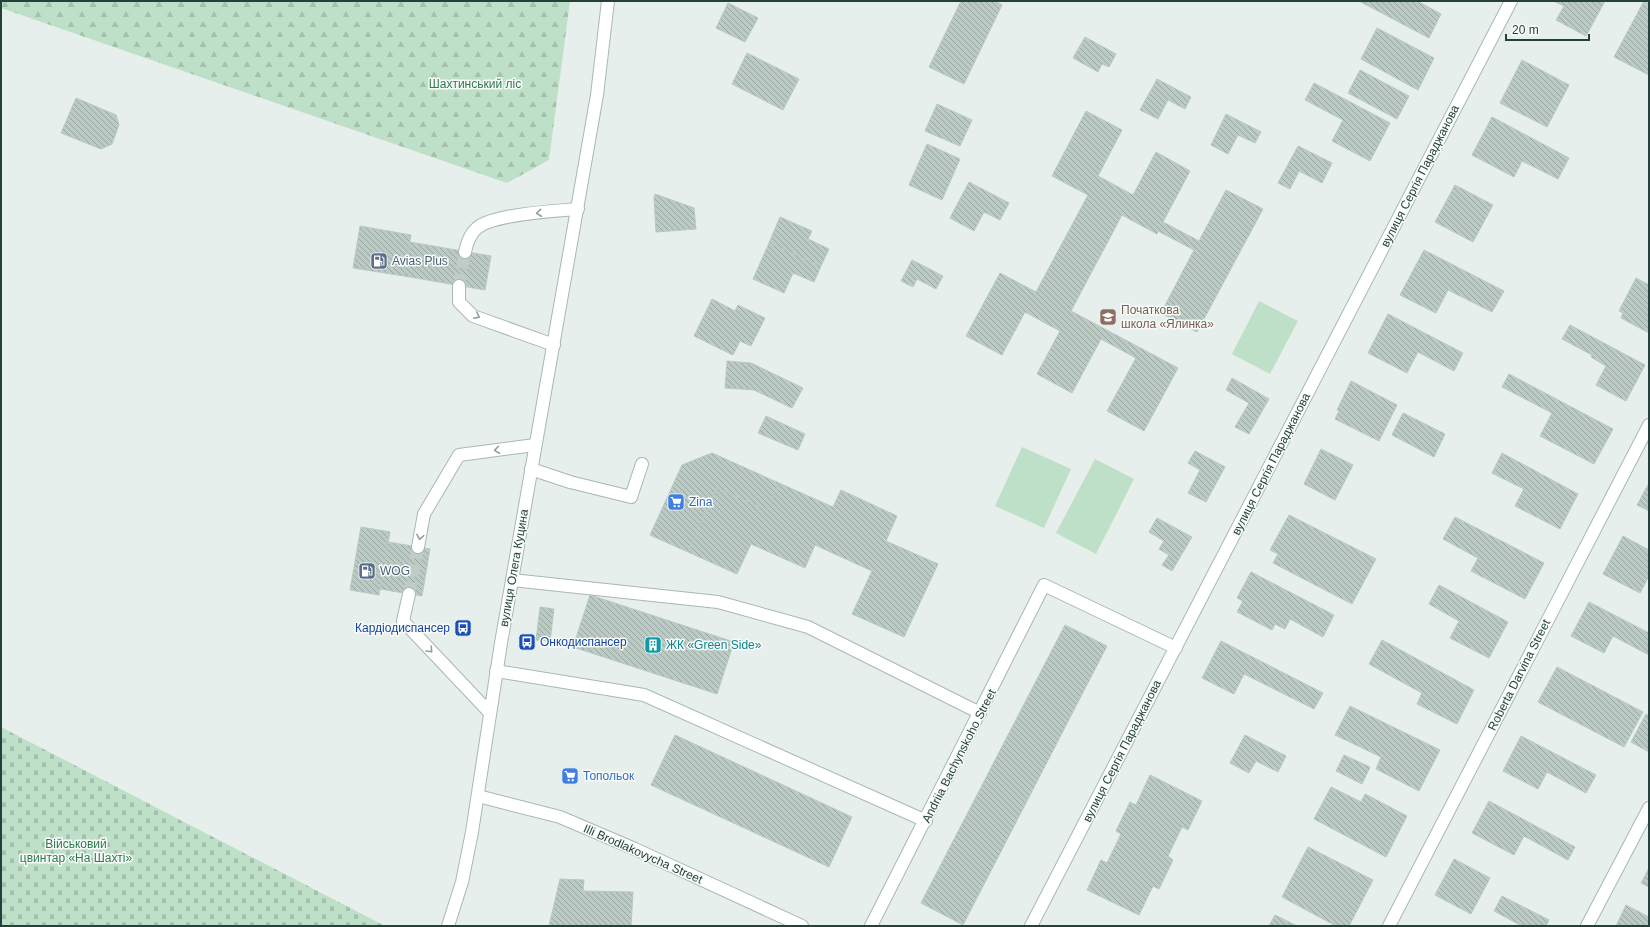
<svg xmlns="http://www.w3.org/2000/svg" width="1650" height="927" font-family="Arial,sans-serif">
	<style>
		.forest { fill: url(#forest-firs) }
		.cemetery { fill: url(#cemetery-stones) }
		.park { fill: #bfe0c8 }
		.building { fill: url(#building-back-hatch); stroke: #b8c9c2 }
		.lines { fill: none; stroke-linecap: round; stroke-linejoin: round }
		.minor-tunnel { stroke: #bfccc8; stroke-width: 12; stroke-dasharray: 12 6; stroke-linecap: butt }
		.minor-casing { stroke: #a8b8b2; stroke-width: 14 }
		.minor { stroke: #fff; stroke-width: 12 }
		.oneway { stroke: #92a09c }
		.labels { text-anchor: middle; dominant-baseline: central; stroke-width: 3; stroke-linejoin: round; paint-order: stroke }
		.park-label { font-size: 12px; fill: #2d7a4b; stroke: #f7fbf9 }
		.street-label { font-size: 12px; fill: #24423a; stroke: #f7fbf9 }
		.service-label { font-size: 12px; fill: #4e5e75; stroke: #f7fbf9; text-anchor: start }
		.education-label { font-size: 12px; fill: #785e54; stroke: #f7fbf9; text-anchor: start }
		.shop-label { font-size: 12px; fill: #366cbe; stroke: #f7fbf9; text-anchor: start }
		.transit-label { font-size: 12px; fill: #164399; stroke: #f7fbf9; text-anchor: end }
		.culture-label { font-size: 12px; fill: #0d838f; stroke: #f7fbf9; text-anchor: start }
	</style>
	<defs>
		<pattern id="forest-firs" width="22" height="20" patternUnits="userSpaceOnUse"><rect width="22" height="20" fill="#bfe0c8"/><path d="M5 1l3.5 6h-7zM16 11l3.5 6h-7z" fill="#a4c1ad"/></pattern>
		<pattern id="cemetery-stones" width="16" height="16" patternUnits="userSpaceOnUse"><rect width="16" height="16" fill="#bfe0c8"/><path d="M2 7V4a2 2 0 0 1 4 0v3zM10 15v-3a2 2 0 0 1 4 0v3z" fill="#a4c1ad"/></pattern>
		<pattern id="building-back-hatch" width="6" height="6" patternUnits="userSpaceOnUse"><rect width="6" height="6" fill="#bbcac4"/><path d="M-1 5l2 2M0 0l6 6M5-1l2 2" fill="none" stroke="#98a6a0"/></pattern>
	</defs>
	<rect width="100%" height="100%" fill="#e6efeb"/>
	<!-- forest -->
	<path class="forest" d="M1,1H570L549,160L507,183L1,8Z"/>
	<!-- cemetery -->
	<path class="cemetery" d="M1,727L385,926H1Z"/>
	<!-- park -->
	<g class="park">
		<path d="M1259,301L1298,321L1270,374L1232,354Z"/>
		<path d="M1022,447L1071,469L1044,528L995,506Z"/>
		<path d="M1095,459L1134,479L1096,554L1056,533Z"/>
	</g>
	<!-- building -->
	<g class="building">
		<path d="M961,1H995L1002,5L964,84L929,67Z"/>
		<path d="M1359,1H1417L1441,14L1429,38Z"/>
		<path d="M1553,1H1605L1586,36L1556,20L1564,6Z"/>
		<path d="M1644,1L1649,4V75L1614,57Z"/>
		<path d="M728,3L758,18L745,42L716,28Z"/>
		<path d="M1377,28L1434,58L1418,90L1361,59Z"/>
		<path d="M1085,37L1116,54L1109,67L1102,64L1098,72L1073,58Z"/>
		<path d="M747,53L799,79L783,110L732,84Z"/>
		<path d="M1522,60L1569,85L1547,127L1500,103Z"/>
		<path d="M1360,70L1409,96L1397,119L1348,93Z"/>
		<path d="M1157,79L1191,97L1185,109L1168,100L1158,119L1140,110Z"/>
		<path d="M1314,83L1390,123L1370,161L1332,141L1343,120L1305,100Z"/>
		<path d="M76,98L116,115L119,125L112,144L101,149L61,133Z"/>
		<path d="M937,104L972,120L960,146L925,131Z"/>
		<path d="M1086,111L1122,130L1098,176L1133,195L1156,152L1190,171L1163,222L1199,241L1226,190L1263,209L1197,332L1161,313L1194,250L1158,231L1157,234L1122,215L1071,311L1178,368L1144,431L1107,411L1136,358L1101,339L1072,393L1037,374L1060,331L1025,312L1002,355L966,336L1000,273L1036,292L1088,195L1052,176Z"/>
		<path d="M1226,114L1261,132L1255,143L1238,135L1228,154L1211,145Z"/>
		<path d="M1492,117L1569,158L1558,179L1522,161L1514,177L1472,155Z"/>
		<path d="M927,144L960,159L942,200L909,185Z"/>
		<path d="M1298,146L1332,163L1322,183L1299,171L1290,189L1278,183Z"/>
		<path d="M969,182L1009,203L1000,220L984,212L974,231L950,218Z"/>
		<path d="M1455,185L1493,205L1473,242L1435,222Z"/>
		<path d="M655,194L694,208L696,229L656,232L654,198Z"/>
		<path d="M780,217L812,231L808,239L829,249L821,266L769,243Z"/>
		<path d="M360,226L411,235L404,276L353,268Z"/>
		<path d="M410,242L491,256L485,290L404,276Z"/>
		<path d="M769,243L821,266L814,282L793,273L784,293L753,279Z"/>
		<path d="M1424,250L1504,291L1492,312L1448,290L1436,313L1400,295Z"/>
		<path d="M912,260L943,276L936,289L917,279L913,287L901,281Z"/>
		<path d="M1636,278L1649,285V333L1621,318L1623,313L1619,311Z"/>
		<path d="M712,299L735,311L738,305L765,318L751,346L740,341L733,355L694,336Z"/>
		<path d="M1388,314L1463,353L1454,371L1418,352L1407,373L1368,353Z"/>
		<path d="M1570,325L1645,365L1626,401L1596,385L1606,366L1591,357L1592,355L1562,339Z"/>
		<path d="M727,361L751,363L803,388L792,408L754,390L725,388Z"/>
		<path d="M1509,374L1613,429L1594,464L1540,436L1552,413L1502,387Z"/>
		<path d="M1232,378L1269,399L1249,434L1235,427L1249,403L1226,390Z"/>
		<path d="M1351,381L1397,405L1379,441L1335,419L1339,411L1337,410Z"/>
		<path d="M1403,413L1445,434L1434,457L1392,435Z"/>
		<path d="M766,416L805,434L798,450L758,433Z"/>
		<path d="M1321,449L1353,465L1335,500L1304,484Z"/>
		<path d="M1195,451L1225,467L1206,502L1188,493L1200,470L1188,463Z"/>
		<path d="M712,453L779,483L767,510L717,488L688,552L650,535L682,465Z"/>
		<path d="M1502,453L1578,494L1560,529L1515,506L1524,489L1492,473Z"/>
		<path d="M779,483L833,507L841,490L897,516L886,541L938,564L904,637L852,614L872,571L815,545L805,568L751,544L737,574L688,552L717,488L767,510Z"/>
		<path d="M1649,483V511L1637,505Z"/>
		<path d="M1289,515L1376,559L1352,604L1273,563L1278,554L1270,550Z"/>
		<path d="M1455,517L1544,563L1525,599L1471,571L1478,558L1443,539Z"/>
		<path d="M1157,518L1192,537L1172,571L1162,565L1169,555L1159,549L1164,541L1149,532Z"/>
		<path d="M361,527L390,532L379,595L350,590Z"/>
		<path d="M1623,536L1649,550V576L1640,593L1603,574Z"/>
		<path d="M388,542L430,549L422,596L380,589Z"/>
		<path d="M1251,572L1334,615L1323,637L1290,619L1285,629L1275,624L1272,630L1237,612L1243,601L1237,598Z"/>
		<path d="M1439,585L1508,622L1489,658L1450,638L1459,621L1429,604Z"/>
		<path d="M590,595L734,642L717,694L573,647Z"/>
		<path d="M1589,602L1649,633V655L1613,636L1604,653L1571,636Z"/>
		<path d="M540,607L554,609L550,641L536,640Z"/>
		<path d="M1065,625L1107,646L963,925L921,903Z"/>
		<path d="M1382,640L1474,690L1457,724L1417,704L1422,693L1369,664Z"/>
		<path d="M1221,641L1323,693L1314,709L1244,674L1234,694L1202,678Z"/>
		<path d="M1557,667L1643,712L1624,747L1538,702Z"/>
		<path d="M1350,706L1440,750L1419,791L1376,769L1381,757L1335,735Z"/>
		<path d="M1646,714L1649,715V752L1631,742Z"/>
		<path d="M675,735L852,817L829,867L651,785Z"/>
		<path d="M1245,735L1286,756L1278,772L1256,761L1249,773L1230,763Z"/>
		<path d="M1521,736L1596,775L1586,793L1547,772L1538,789L1503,771Z"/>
		<path d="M1344,755L1370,767L1362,784L1336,771Z"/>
		<path d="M1150,775L1202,801L1188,830L1182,827L1168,856L1173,860L1159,889L1153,886L1139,915L1087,890L1101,860L1107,863L1121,834L1116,831L1130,802L1136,805Z"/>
		<path d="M1331,787L1361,802L1365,794L1407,816L1386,857L1314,819Z"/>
		<path d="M1489,801L1575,847L1568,860L1524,836L1514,855L1472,833Z"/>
		<path d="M1308,847L1373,880L1349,926H1336L1282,897Z"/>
		<path d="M1454,859L1490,878L1471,914L1435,895Z"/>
		<path d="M1649,868V887L1641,883Z"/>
		<path d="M560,879L584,880L583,891L633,892L631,926H549Z"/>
		<path d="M1502,896L1549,920L1546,926H1522L1494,911Z"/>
		<path d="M1626,905L1649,917V926H1616Z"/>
		<path d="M1275,915L1297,926H1269Z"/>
	</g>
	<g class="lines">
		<!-- minor-tunnel -->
		<g class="minor-tunnel">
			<path d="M459,286L465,252"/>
			<path d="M409,594L418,547"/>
		</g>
		<defs>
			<g id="minor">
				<path d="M465,252C467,242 470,234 477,228C493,214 556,211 578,209"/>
				<path d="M459,286V302L473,316L554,345"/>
				<path d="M531,469L570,482L631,497L642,464"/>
				<path d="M418,547L424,514L459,455L535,445"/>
				<path d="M512,580L718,602L808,627L980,713"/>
				<path d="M409,594L403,621L490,713"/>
				<path d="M496,671L644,695L926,821"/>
				<path d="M478,796L560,817L635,849L802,926"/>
				<path d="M448,926L462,882L472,832L501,643L597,95L608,1"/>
				<path d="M871,926L1044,585L1176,648"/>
				<path d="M1031,926L1511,1"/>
				<path d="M1389,926L1649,425"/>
				<path d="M1587,926L1649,808"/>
			</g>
		</defs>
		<!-- minor casing -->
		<use href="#minor" class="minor-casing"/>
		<!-- minor -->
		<use href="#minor" class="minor"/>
	</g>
	<!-- one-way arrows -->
	<defs><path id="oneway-chevron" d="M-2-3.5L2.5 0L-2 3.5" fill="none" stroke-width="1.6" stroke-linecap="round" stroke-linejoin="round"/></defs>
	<g class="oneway">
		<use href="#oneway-chevron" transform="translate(539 213) rotate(174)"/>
		<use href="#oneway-chevron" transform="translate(477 316) rotate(26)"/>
		<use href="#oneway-chevron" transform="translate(497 450) rotate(172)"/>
		<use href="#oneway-chevron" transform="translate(420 537) rotate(101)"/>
		<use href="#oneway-chevron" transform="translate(430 650) rotate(47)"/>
	</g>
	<!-- icons -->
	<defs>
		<symbol id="fuel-square" viewBox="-11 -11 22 22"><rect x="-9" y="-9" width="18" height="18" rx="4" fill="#5c6f8a" stroke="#f7fbf9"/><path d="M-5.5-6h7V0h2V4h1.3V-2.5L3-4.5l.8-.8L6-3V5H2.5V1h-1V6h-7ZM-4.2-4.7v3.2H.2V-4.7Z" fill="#fff"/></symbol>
		<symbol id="school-square" viewBox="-11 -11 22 22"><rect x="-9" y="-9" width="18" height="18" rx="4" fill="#8d6e63" stroke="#f7fbf9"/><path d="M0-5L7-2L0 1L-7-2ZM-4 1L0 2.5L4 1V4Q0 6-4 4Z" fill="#fff"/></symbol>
		<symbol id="supermarket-square" viewBox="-11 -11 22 22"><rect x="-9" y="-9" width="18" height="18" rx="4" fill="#3f7fe0" stroke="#f7fbf9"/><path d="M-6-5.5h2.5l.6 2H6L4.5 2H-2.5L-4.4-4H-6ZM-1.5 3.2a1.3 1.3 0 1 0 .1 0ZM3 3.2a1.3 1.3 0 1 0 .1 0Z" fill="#fff"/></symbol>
		<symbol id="bus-square" viewBox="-11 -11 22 22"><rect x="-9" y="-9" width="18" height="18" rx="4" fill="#1a4fb4" stroke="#f7fbf9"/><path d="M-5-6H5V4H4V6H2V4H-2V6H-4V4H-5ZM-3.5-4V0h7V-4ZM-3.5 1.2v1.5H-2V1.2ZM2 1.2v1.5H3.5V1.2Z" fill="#fff"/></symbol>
		<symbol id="building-square" viewBox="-11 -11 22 22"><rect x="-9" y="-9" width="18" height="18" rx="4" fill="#0f9aa8" stroke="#f7fbf9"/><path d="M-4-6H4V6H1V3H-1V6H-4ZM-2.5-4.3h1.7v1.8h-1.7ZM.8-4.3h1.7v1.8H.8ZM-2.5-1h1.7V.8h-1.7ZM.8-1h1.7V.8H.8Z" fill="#fff"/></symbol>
	</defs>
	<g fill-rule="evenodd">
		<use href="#fuel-square" x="369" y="251" width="20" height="20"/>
		<use href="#school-square" x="1098" y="307" width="20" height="20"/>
		<use href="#supermarket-square" x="666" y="492" width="20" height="20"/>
		<use href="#fuel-square" x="357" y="561" width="20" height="20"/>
		<use href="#bus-square" x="453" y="618" width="20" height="20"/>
		<use href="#bus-square" x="517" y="632" width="20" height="20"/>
		<use href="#building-square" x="643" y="635" width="20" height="20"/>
		<use href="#supermarket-square" x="560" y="766" width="20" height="20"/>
	</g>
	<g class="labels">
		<!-- park labels -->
		<g class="park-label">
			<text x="475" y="84">Шахтинський ліс</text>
			<text x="76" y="844">Військовий<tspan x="76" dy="14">цвинтар «На Шахті»</tspan></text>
		</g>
		<!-- street labels -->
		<g class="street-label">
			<text transform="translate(1420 176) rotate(-63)">вулиця Сергія Параджанова</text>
			<text transform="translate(1271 464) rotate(-63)">вулиця Сергія Параджанова</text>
			<text transform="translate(514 568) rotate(-80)">вулиця Олега Куцина</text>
			<text transform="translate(1519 675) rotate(-63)">Roberta Darvina Street</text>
			<text transform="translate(1122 751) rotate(-63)">вулиця Сергія Параджанова</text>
			<text transform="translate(959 756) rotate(-63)">Andriia Bachynskoho Street</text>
			<text transform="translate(643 854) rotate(24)">Illi Brodlakovycha Street</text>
		</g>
		<!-- service labels -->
		<g class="service-label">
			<text x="392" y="261">Avias Plus</text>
			<text x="380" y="571">WOG</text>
		</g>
		<!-- education labels -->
		<g class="education-label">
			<text x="1121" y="310">Початкова<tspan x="1121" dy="14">школа «Ялинка»</tspan></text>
		</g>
		<!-- shop labels -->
		<g class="shop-label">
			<text x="689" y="502">Zina</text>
			<text x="583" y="776">Топольок</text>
		</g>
		<!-- transit labels -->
		<g class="transit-label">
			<text x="450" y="628">Кардіодиспансер</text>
			<text x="540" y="642" text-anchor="start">Онкодиспансер</text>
		</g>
		<!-- culture labels -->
		<g class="culture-label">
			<text x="666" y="645">ЖК «Green Side»</text>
		</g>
	</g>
	<!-- border -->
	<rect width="1650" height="927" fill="none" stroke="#24423a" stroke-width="4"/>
	<!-- scale -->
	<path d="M1506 34v6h83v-6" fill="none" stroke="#24423a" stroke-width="2"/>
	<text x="1512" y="34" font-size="12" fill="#24423a" stroke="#f7fbf9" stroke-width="3" paint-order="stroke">20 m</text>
</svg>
